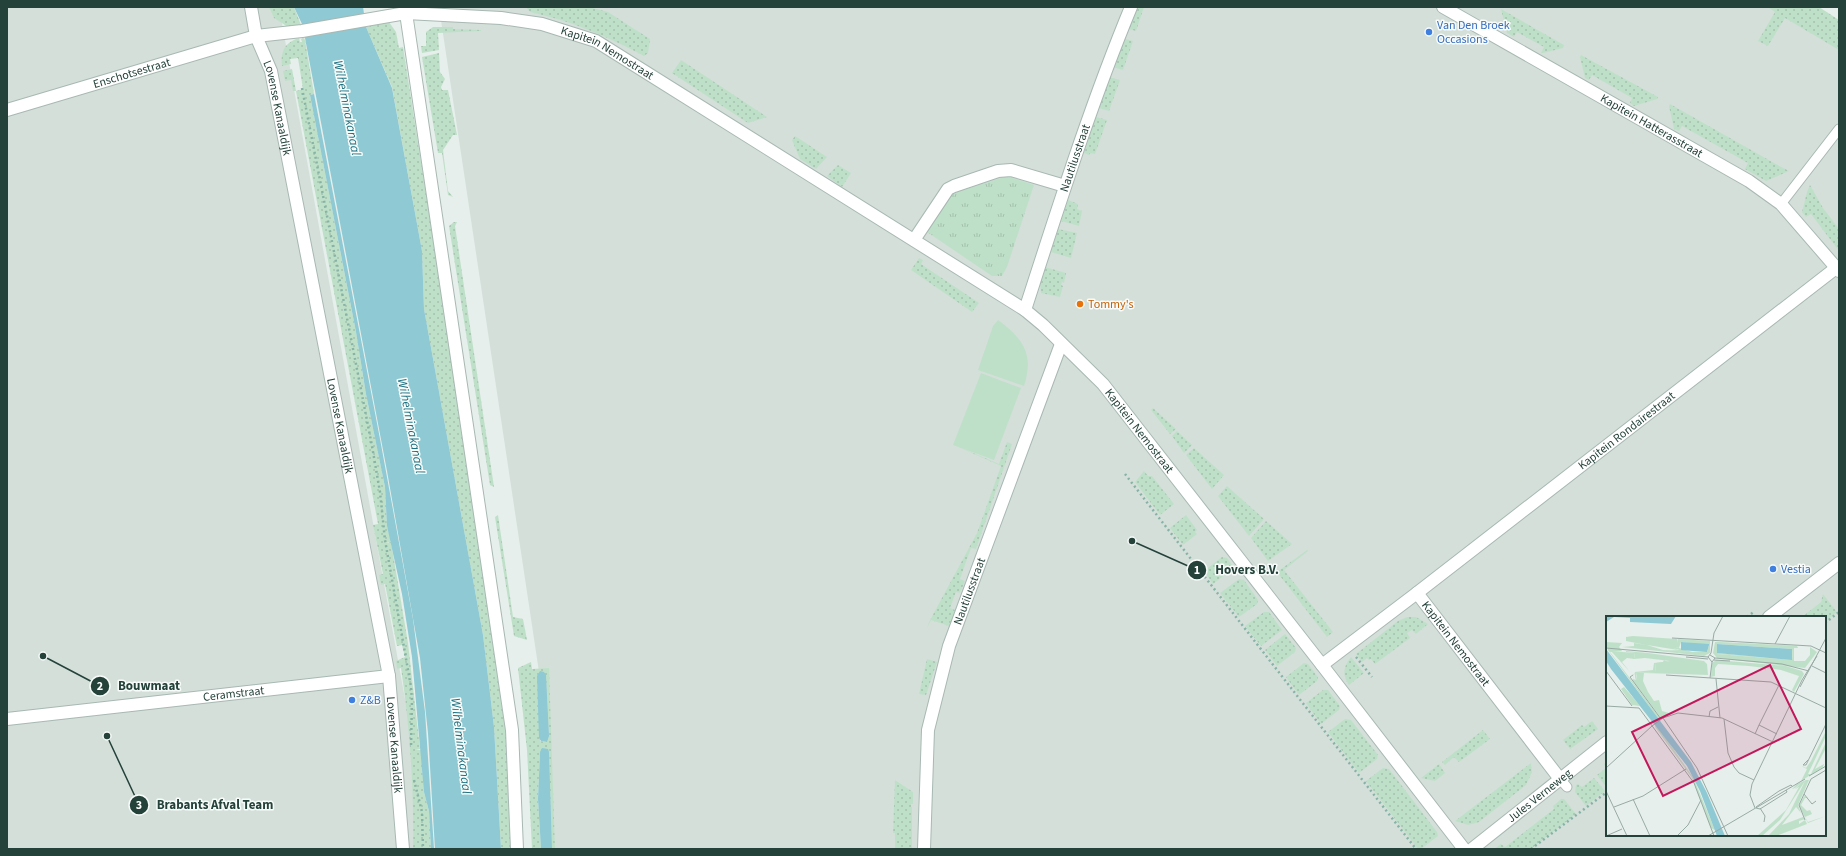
<svg xmlns="http://www.w3.org/2000/svg" width="1846" height="856" font-family="'Source Sans 3',sans-serif">
	<style>
		.built { fill: #d4dfda; fill-rule: evenodd }
		.grass { fill: url(#grass-dots); fill-rule: evenodd }
		.park { fill: url(#park-tufts) }
		.pitch { fill: #bfe0c8 }
		.water { fill: #8ec9d4 }
		.lines { fill: none; stroke-linecap: round; stroke-linejoin: round }
		.service-casing { stroke: #a8b8b2; stroke-width: 11 }
		.minor-casing { stroke: #a8b8b2; stroke-width: 14 }
		.tertiary-casing { stroke: #a8b8b2; stroke-width: 14 }
		.path { stroke: #86b3a5; stroke-width: 2.5; stroke-dasharray: 2 3; stroke-linecap: butt }
		.service { stroke: #fff; stroke-width: 9 }
		.minor { stroke: #fff; stroke-width: 12 }
		.tertiary { stroke: #fff; stroke-width: 12 }
		.shop-dot { fill: #3f7fe0; stroke: #f7fbf9; stroke-width: 1.5 }
		.food-dot { fill: #e8710a; stroke: #f7fbf9; stroke-width: 1.5 }
		.labels { text-anchor: middle; dominant-baseline: central; stroke-width: 3; stroke-linejoin: round; paint-order: stroke }
		.shop-label { font-size: 12px; fill: #366cbe; stroke: #f7fbf9; text-anchor: start }
		.street-label { font-size: 12px; fill: #24423a; stroke: #f7fbf9 }
		.food-label { font-size: 12px; fill: #c56008; stroke: #f7fbf9; text-anchor: start }
		.water-label { font-size: 13px; font-style: italic; fill: #1c6f80; stroke: #f7fbf9 }
		.inset-road { fill: none; stroke: #98aaa4; stroke-width: 1 }
		.view { fill: #c2185b; fill-opacity: 0.15; stroke: #c2185b; stroke-width: 2 }
		.inset-edge { fill: none; stroke: #24423a; stroke-width: 2 }
		.leader { fill: none; stroke: #24423a; stroke-width: 1.5 }
		.callout-dot { fill: #24423a; stroke: #f7fbf9; stroke-width: 1.5 }
		.mark-label { font-size: 12px; text-anchor: middle; font-weight: bold; fill: #fff }
		.callout-label { font-size: 13px; text-anchor: middle; font-weight: bold; fill: #24423a; stroke: #f7fbf9; stroke-width: 3; stroke-linejoin: round; paint-order: stroke }
	</style>
	<defs>
		<pattern id="grass-dots" width="8" height="8" patternUnits="userSpaceOnUse"><rect width="8" height="8" fill="#bfe0c8"/><path d="M2 2h.1M6 6h.1" fill="none" stroke="#a4c1ad" stroke-width="1.8" stroke-linecap="round"/></pattern>
		<pattern id="park-tufts" width="24" height="20" patternUnits="userSpaceOnUse"><rect width="24" height="20" fill="#bfe0c8"/><path d="M3 7l-1-3M5 7V3M7 7l1-3M15 17l-1-3M17 17v-4M19 17l1-3" fill="none" stroke="#a4c1ad"/></pattern>
	</defs>
	<rect width="100%" height="100%" fill="#e6efeb"/>
	<!-- built -->
	<g class="built">
		<path d="M7,7H279L422,792L420,849H7Z"/>
		<path d="M439,7H1776L1839,45V849H541L547,725ZM1607,617H1825V835H1607Z"/>
	</g>
	<!-- grass -->
	<g class="grass">
		<path d="M269,7H294L301,25L288,27L274,18Z"/>
		<path d="M526,7H589L608,12L650,39L648,53L644,56C607,36 571,21 530,12Z"/>
		<path d="M1132,7H1144L1136,31L1126,28Z"/>
		<path d="M1768,7H1819L1839,20V50L1785,18L1768,46L1758,41L1775,12Z"/>
		<path d="M1501,9L1564,45L1563,48L1543,53H1541L1544,47L1517,32L1514,37L1507,33Z"/>
		<path d="M389,22L396,32L399,48L403,47L495,633L505,709L514,849H501L494,727L483,635L424,309L422,251L392,87L366,27Z"/>
		<path d="M433,27H453V29L481,30V31L438,33L439,50L422,53L421,46H426V32Z"/>
		<path d="M299,38L300,42H302L301,39L304,38L305,40L314,94L310,95L356,332L366,394L385,487L387,526L391,541L386,543L391,542L408,643L420,749L415,750H421L424,792L429,811L431,849H413C414,789 410,728 401,668L397,669L396,661L405,657L402,645L397,646L385,584L381,585L379,575L383,574L373,525L378,524L296,91L303,89L298,58L290,59L291,64L282,66C280,52 285,42 299,38Z"/>
		<path d="M1122,38L1133,41L1123,70L1113,67Z"/>
		<path d="M439,53L440,72L445,79L441,87L442,90H448L457,135H453L443,150L448,191L453,197L448,195L442,153H438L422,57Z"/>
		<path d="M1581,55L1658,97L1657,99L1634,106L1630,103L1632,98L1592,75L1589,80L1585,78L1580,57Z"/>
		<path d="M681,60L767,117L748,123L672,73Z"/>
		<path d="M292,69L296,91H293L291,80L285,81L283,71Z"/>
		<path d="M1109,77L1120,80L1109,111L1099,108Z"/>
		<path d="M1670,104L1774,163L1789,171L1766,181L1745,169L1748,163L1682,126L1679,131L1674,129L1669,106Z"/>
		<path d="M1096,117L1107,120L1095,154L1090,153L1089,155L1084,153Z"/>
		<path d="M795,136L827,157L816,169L800,159L792,140Z"/>
		<path d="M838,165L851,173L842,187L827,176Z"/>
		<path d="M1810,185L1823,208L1839,229V251L1811,214L1806,217L1802,212L1807,192Z"/>
		<path d="M1068,200L1078,204L1077,209L1082,211L1079,226L1061,221Z"/>
		<path d="M454,222H457L455,226L494,487L490,485L449,226Z"/>
		<path d="M1058,229L1077,233L1071,258L1051,252Z"/>
		<path d="M919,258L923,260L921,264L979,303L972,312L911,270Z"/>
		<path d="M1045,267L1066,273L1064,283L1062,282L1061,285L1063,286L1060,297L1041,293L1040,284Z"/>
		<path d="M1153,408L1176,429L1170,434L1151,410Z"/>
		<path d="M1177,431L1192,445L1184,453L1172,436Z"/>
		<path d="M1007,442L1012,444L976,549L971,548L960,579L965,581L960,593L956,592L950,608L955,610L949,626L931,620L927,628L929,622L977,533L1001,466L952,444L999,464Z"/>
		<path d="M1194,448L1224,475L1212,489L1186,455Z"/>
		<path d="M1144,471L1148,476H1152L1174,504L1160,515L1135,482Z"/>
		<path d="M1227,486L1264,519L1249,536L1218,496Z"/>
		<path d="M498,515L513,617L523,619L527,640L514,636L495,517Z"/>
		<path d="M1186,515L1197,530L1195,532L1197,534L1183,545L1170,528Z"/>
		<path d="M1266,521L1292,544L1268,561L1251,538Z"/>
		<path d="M1307,550L1308,551L1284,570L1333,632L1327,637L1277,572Z"/>
		<path d="M1222,557L1227,558L1232,565L1231,570L1213,584L1204,571Z"/>
		<path d="M1239,579L1244,580L1258,600L1257,604L1239,617L1220,593Z"/>
		<path d="M1823,594L1837,612L1825,622V617H1802L1821,602Z"/>
		<path d="M1264,612H1269L1282,630L1261,646L1245,626Z"/>
		<path d="M1407,617H1416L1428,624L1416,634L1412,630L1407,633L1410,638L1375,664L1371,659L1369,660L1367,658L1362,662L1356,654L1398,621Z"/>
		<path d="M1285,634L1296,648L1295,652L1277,666L1265,650Z"/>
		<path d="M1351,657L1364,673L1349,685C1342,676 1343,666 1351,657Z"/>
		<path d="M927,659L937,662L926,695L919,694Z"/>
		<path d="M531,662L532,669L549,668L555,849H552L549,752H540L538,799L541,849H532L527,750L518,668ZM546,675L549,736L547,742L540,741Z"/>
		<path d="M1304,663L1308,664L1318,677L1317,681L1299,695L1286,677Z"/>
		<path d="M1323,690H1328L1340,706L1339,710L1321,724L1306,703Z"/>
		<path d="M1345,719L1351,720L1378,755L1377,759L1359,773L1328,732Z"/>
		<path d="M1592,721L1598,729L1570,749L1563,740L1582,725L1584,727Z"/>
		<path d="M1483,730L1490,739L1459,762L1454,757L1445,765L1442,762Z"/>
		<path d="M1607,761V788L1597,775L1606,768L1604,764Z"/>
		<path d="M1531,763L1532,772L1526,785L1479,822L1468,825L1455,821Z"/>
		<path d="M1439,764L1445,773L1435,781L1421,778Z"/>
		<path d="M1383,768L1389,769L1437,832L1438,836L1421,849H1418L1366,781Z"/>
		<path d="M1594,778L1605,791L1586,806L1575,792L1576,785L1578,784L1582,787Z"/>
		<path d="M895,780L913,792V804H911V807H912V849H895V833H893Z"/>
		<path d="M1561,799H1564L1576,814L1531,849H1494L1501,844L1505,847L1554,809L1553,806Z"/>
	</g>
	<!-- park -->
	<path class="park" d="M1007,176L1034,185L1007,267L1002,276H992L927,232L948,199L954,193Z"/>
	<!-- pitch -->
	<g class="pitch">
		<path d="M998,320C1024,339 1034,355 1024,386L978,370L993,326Z"/>
		<path d="M981,373L1021,388L994,460L953,445Z"/>
	</g>
	<!-- water -->
	<g class="water">
		<path d="M294,7H363L366,27L392,88L422,251L424,309L483,635L494,727L501,849H435L428,733L420,658L387,471L305,38L302,24Z"/>
		<path d="M314,94L380,439L413,619L425,712L434,849H431L429,811L424,792L412,657L402,594L387,526L385,487L366,394L356,332L310,95Z"/>
		<path d="M540,671L544,672L546,675L549,736L547,742L541,741L539,738L537,676Z"/>
		<path d="M542,748L548,749L549,752L552,849H541L538,799L540,752Z"/>
	</g>
	<g class="lines">
		<defs>
			<g id="service">
				<path d="M1781,204L1839,129"/>
				<path d="M1560,779L1567,787"/>
			</g>
			<g id="minor">
				<path id="s1" d="M251,7L256,36L271,71L389,676L403,849"/>
				<path id="s2" d="M1443,7L1749,181L1781,204L1839,271"/>
				<path d="M406,13L512,730L517,849"/>
				<path id="s3" d="M7,110L256,36L302,31L406,13L501,18L542,24L596,41L1025,310L1043,325L1103,384L1322,665L1464,849"/>
				<path d="M914,240L948,189L954,186L998,171L1011,170L1065,186"/>
				<path id="s4" d="M1025,310C1058,208 1090,106 1131,7"/>
				<path id="s5" d="M1417,593L1836,268"/>
				<path id="s6" d="M1322,665L1417,593L1560,779"/>
				<path id="s7" d="M7,719L389,676"/>
				<path id="s8" d="M924,849L928,730L949,646L1061,344"/>
			</g>
			<g id="tertiary">
				<path d="M1769,617L1839,563"/>
				<path id="s9" d="M1472,849L1607,742"/>
			</g>
		</defs>
		<!-- service casing -->
		<use href="#service" class="service-casing"/>
		<!-- minor casing -->
		<use href="#minor" class="minor-casing"/>
		<!-- tertiary casing -->
		<use href="#tertiary" class="tertiary-casing"/>
		<!-- path -->
		<g class="path">
			<path d="M302,88L372,446L380,492L385,540L411,687L412,700L411,747"/>
			<path d="M1125,474L1416,849"/>
			<path d="M1747,617L1755,611"/>
			<path d="M1825,623L1839,612"/>
			<path d="M1356,657L1372,677"/>
			<path d="M414,780L422,812L423,849"/>
			<path d="M1531,849L1607,792"/>
		</g>
		<!-- service -->
		<use href="#service" class="service"/>
		<!-- minor -->
		<use href="#minor" class="minor"/>
		<!-- tertiary -->
		<use href="#tertiary" class="tertiary"/>
	</g>
	<!-- markers -->
	<g class="shop-dot">
		<circle cx="1429" cy="32" r="4"/>
		<circle cx="1773" cy="569" r="4"/>
		<circle cx="352" cy="700" r="4"/>
	</g>
	<circle class="food-dot" cx="1080" cy="304" r="4"/>
	<g class="labels">
		<!-- shop labels -->
		<g class="shop-label">
			<text x="1437" y="25">Van Den Broek<tspan x="1437" dy="14">Occasions</tspan></text>
			<text x="1781" y="569">Vestia</text>
			<text x="360" y="700">Z&amp;B</text>
		</g>
		<!-- street labels -->
		<g class="street-label">
			<text stroke="none"><textPath href="#s3" startOffset="620">Kapitein Nemostraat</textPath></text>
			<text stroke="none"><textPath href="#s3" startOffset="130">Enschotsestraat</textPath></text>
			<text stroke="none"><textPath href="#s1" startOffset="105">Lovense Kanaaldijk</textPath></text>
			<text stroke="none"><textPath href="#s2" startOffset="240">Kapitein Hatterasstraat</textPath></text>
			<text stroke="none"><textPath href="#s4" startOffset="160">Nautilusstraat</textPath></text>
			<text stroke="none"><textPath href="#s1" startOffset="429">Lovense Kanaaldijk</textPath></text>
			<text stroke="none"><textPath href="#s5" startOffset="265">Kapitein Rondairestraat</textPath></text>
			<text stroke="none"><textPath href="#s3" startOffset="1278">Kapitein Nemostraat</textPath></text>
			<text stroke="none"><textPath href="#s8" startOffset="264">Nautilusstraat</textPath></text>
			<text stroke="none"><textPath href="#s6" startOffset="183">Kapitein Nemostraat</textPath></text>
			<text stroke="none"><textPath href="#s7" startOffset="228">Ceramstraat</textPath></text>
			<text stroke="none"><textPath href="#s1" startOffset="753">Lovense Kanaaldijk</textPath></text>
			<text stroke="none"><textPath href="#s9" startOffset="86">Jules Verneweg</textPath></text>
		</g>
		<!-- food labels -->
		<g class="food-label">
			<text x="1088" y="304">Tommy's</text>
		</g>
		<!-- water labels -->
		<g class="water-label">
			<text transform="translate(347 108) rotate(79)">Wilhelminakanaal</text>
			<text transform="translate(411 426) rotate(79)">Wilhelminakanaal</text>
			<text transform="translate(461 746) rotate(83)">Wilhelminakanaal</text>
		</g>
	</g>
	<!-- overview -->
	<g transform="translate(1606 616)">
		<rect width="220" height="220" fill="#e6efeb"/>
		<path d="M27,20L71,23V27L72,23L104,25V37L98,40L16,31L28,30V27L40,29L20,25V21ZM75,26L103,29L101,36H86L57,34L41,29L72,34L61,29L73,32ZM0,26L16,27L13,31L16,35L4,36L54,102L53,104L2,34ZM109,26L191,30L192,32H188V45H199L204,39V31L211,36L199,52L111,42L107,37ZM111,27L186,32L187,44L111,38ZM20,36V35L42,37L98,45L101,48L102,59L38,57L37,65L42,76L48,85L53,84L56,95L63,97L55,102L27,65V62L28,59H27L29,56L27,63L30,64L31,57L49,56L50,47L64,45L39,42L28,43L29,37ZM110,44L180,50L196,55L198,58L188,76L186,74L193,60L175,54L160,52L159,55V52L143,50L112,48L109,52V60L105,61L106,47ZM18,71L49,107L48,108L34,90L26,89L15,73ZM50,108L87,161L109,214L105,212L86,162L49,111ZM220,115V120L202,158H205L220,126V132L209,153L218,148L217,151L195,165L201,153L197,151L196,150L200,152L205,145ZM200,164H203L192,189L195,197L190,191L176,209L197,201L199,203L193,205V208L199,204L201,208L170,220H162L183,198L199,165L174,204L156,220H151L180,194L193,171L189,173L195,167L189,172L186,173L191,168ZM198,180L202,182H199L195,189L201,195L204,194L206,198L199,201L202,206L220,200L202,207L193,190Z" fill="#bfe0c8" fill-rule="evenodd"/>
		<path d="M41,21L71,25L72,23L70,31L86,36L57,35L74,34L62,31V26ZM111,26L186,30L187,44L111,38L109,30ZM111,28L186,33L185,44L111,37ZM5,35L29,37L28,43L21,42L16,46L24,56ZM58,44L64,47H50L49,56L31,57L29,65V56L47,54L48,47L57,46Z" fill="#bfe0c8" fill-rule="evenodd"/>
		<path d="M0,0H70L65,8L24,6V2L8,1L0,6ZM75,26L103,28V29L101,36L87,35L75,34ZM111,28L186,33V44L111,37ZM0,33L85,146L101,177L119,220H111L94,175L81,150L5,53L0,45Z" fill="#8ec9d4"/>
		<path class="inset-road" d="M66,22L205,30L220,37M169,28L184,0M0,32L102,41M104,39L109,42L106,46L102,41L105,37L108,17L117,0M80,41L102,43M109,42L176,48L203,55M108,44L124,45M206,50L220,57M0,55L26,90M27,59L24,61L55,103M60,59L165,66L220,92M104,62L106,46M110,63L114,102M194,71L220,22M0,90L33,92L88,167L108,220M103,101L104,95L112,91M57,102L91,152L122,220M118,103L122,137L128,151L133,157L148,164M153,109L173,69M149,118L153,109L171,118M202,144L197,149H200L220,108M0,152L46,110L57,102L72,97L116,102L167,126M203,160L220,150M0,175L21,220M198,178L206,188L210,185M27,183L44,220M8,191L37,180L80,153M150,191L173,175L185,169L186,170M149,192L144,179L146,168L196,64L211,40M150,192L154,193L181,176L180,174M154,192L159,200L158,206M199,204L193,189L205,163L220,154M0,220L16,213M71,220L82,209L95,184M102,220L199,163"/>
		<path class="view" d="M164,49L195,113L57,180L26,116Z"/>
		<rect width="220" height="220" class="inset-edge"/>
	</g>
	<!-- callouts -->
	<path class="leader" d="M1132 541L1197 570M43 656L100 686M107 736L139 805"/>
	<g class="callout-dot">
		<circle cx="1132" cy="541" r="4"/>
		<circle cx="43" cy="656" r="4"/>
		<circle cx="107" cy="736" r="4"/>
		<circle cx="1197" cy="570" r="10"/>
		<circle cx="100" cy="686" r="10"/>
		<circle cx="139" cy="805" r="10"/>
	</g>
	<g class="mark-label">
		<text x="1197" y="574">1</text>
		<text x="100" y="690">2</text>
		<text x="139" y="809">3</text>
	</g>
	<g class="callout-label">
		<text x="1247" y="574">Hovers B.V.</text>
		<text x="149" y="690">Bouwmaat</text>
		<text x="215" y="809">Brabants Afval Team</text>
	</g>
	<!-- border -->
	<rect width="1846" height="856" fill="none" stroke="#24423a" stroke-width="16"/>
</svg>
